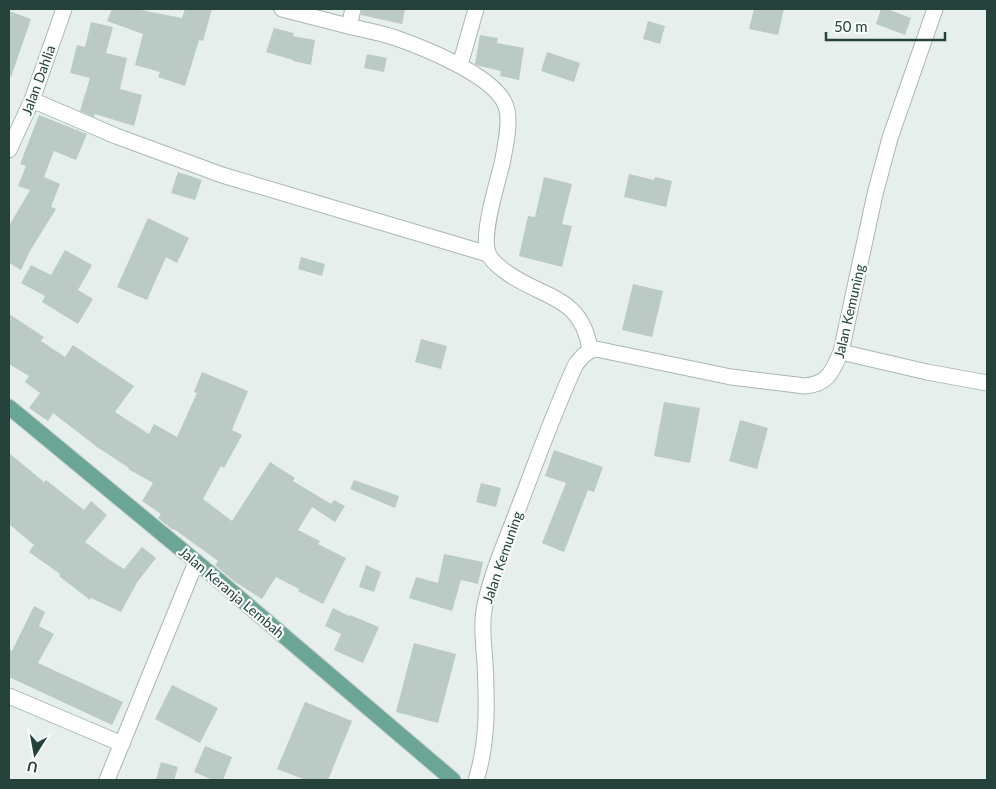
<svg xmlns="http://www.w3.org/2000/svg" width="996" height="789" font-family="Lato,sans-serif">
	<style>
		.building { fill: #bbcac4 }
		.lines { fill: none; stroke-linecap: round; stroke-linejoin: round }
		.minor-casing { stroke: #a8b8b2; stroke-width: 17 }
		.major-casing { stroke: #c2cac8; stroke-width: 17 }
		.minor { stroke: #fff; stroke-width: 15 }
		.major { stroke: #6aa596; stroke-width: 15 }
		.labels { text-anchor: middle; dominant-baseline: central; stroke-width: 4.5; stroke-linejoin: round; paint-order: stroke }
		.street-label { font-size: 14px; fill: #24423a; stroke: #f7fbf9 }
	</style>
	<rect width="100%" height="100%" fill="#e6efeb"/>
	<!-- building -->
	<g class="building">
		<path d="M112,9H136L182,18L185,9H212L203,41L199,40L185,86L158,77L160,72L135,65L143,34L107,21Z"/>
		<path d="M362,9H405L402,24L361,15Z"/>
		<path d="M754,9H784L778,35L749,29Z"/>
		<path d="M881,9H887L911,18L905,35L876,24Z"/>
		<path d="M9,11L31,19L11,77L9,76Z"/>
		<path d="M648,21L665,26L660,44L643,39Z"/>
		<path d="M91,22L113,27L106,53L127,58L120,89L142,95L134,126L95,114L94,117L80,111L90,78L70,73L77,45L85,47Z"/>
		<path d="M274,28L294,33L293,36L315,40L311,65L293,61V60L266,52Z"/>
		<path d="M480,35L498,38L497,43L524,48L519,80L500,76L501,71L479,66L475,64Z"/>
		<path d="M547,52L580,63L574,82L541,71Z"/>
		<path d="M367,54L387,58L384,72L364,68Z"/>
		<path d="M39,115L87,134L76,160L54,151L44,177L60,184L51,207L56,209L30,251L21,270L9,263V226L30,190L18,186L26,166L20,164Z"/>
		<path d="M178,172L202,180L195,200L171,193Z"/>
		<path d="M629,174L654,180L655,177L672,181L666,207L624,197Z"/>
		<path d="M544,177L572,184L562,224L572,226L562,267L519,256L528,216L535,217Z"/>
		<path d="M148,218L189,238L177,263L166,257L147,300L117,287Z"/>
		<path d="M65,250L92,265L78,290L93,299L78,324L42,302L45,296L21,283L31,265L51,275Z"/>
		<path d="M301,257L325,264L322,276L298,269Z"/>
		<path d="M633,284L663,291L652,337L622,330Z"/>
		<path d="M9,314L44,337L41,341L65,357L73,345L134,386L115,412L149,434L154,424L177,437L197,393L194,392L202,372L248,391L232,430L242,435L224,468L221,466L203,499L232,521L270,462L295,478L293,481L331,504L334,500L345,506L335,522L312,507L298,530L320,541L318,544L346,558L323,604L298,591L299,589L276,577L262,599L235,582L215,565L218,561L174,529L173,530L158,518L161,514L142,501L153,483L128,469L129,468L97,447L53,413L48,421L29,408L40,393L25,382L29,376L9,364Z"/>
		<path d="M421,339L447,346L441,369L415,362Z"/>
		<path d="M664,402L700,408L690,463L654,456Z"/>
		<path d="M740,420L768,428L757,469L729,461Z"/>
		<path d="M554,450L603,467L594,492L588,490L564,552L542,543L566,483L545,476Z"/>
		<path d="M9,453L44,482L46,480L84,510L91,501L107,515L85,542L107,558L124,569L142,547L156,558L138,581L121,612L91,598L90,600L59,576L60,574L29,552L34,545L9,524Z"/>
		<path d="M354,480L399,496L395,508L350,489Z"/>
		<path d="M481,483L501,488L496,507L476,502Z"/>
		<path d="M444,554L483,562L478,584L461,580L452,611L409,598L416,577L438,583Z"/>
		<path d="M366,565L381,572L374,592L359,587Z"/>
		<path d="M34,606L45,612L39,626L54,634L38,663L123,702L112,725L9,677V649L12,651Z"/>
		<path d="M333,608L349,616L350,615L379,627L363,663L334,650L341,634L325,626Z"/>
		<path d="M414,643L456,654L438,723L396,712Z"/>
		<path d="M172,685L218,708L200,743L155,719Z"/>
		<path d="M305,702L352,721L328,780H306L277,769Z"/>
		<path d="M205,746L232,757L223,780H213L194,772Z"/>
		<path d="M161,762L178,767L174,780H156Z"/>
	</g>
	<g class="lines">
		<defs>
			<g id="minor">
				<path d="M282,9C306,15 329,21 352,27C366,30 380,33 393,37C422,47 493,75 505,104C512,118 505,148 502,164C497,184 481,235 488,253C491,261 499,267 506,272C543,299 582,295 590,350"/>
				<path d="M349,26L353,9"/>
				<path d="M460,65L476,9"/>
				<path d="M32,100L116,136L222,175L488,254"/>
				<path d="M9,150L32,100L64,9"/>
				<path d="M841,352L927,372L987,383"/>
				<path d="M9,696L122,744"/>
				<path d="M107,780L196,562"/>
				<path d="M476,780C488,743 487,702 485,663C484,646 481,627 484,610C490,576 506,541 518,509C537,460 554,411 576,364C582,357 586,351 596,349L731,377L805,386C828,384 832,372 841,352L875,194L890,138L935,9"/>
			</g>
			<path id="major" d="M9,407L217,579L453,780"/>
		</defs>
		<!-- minor casing -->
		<use href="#minor" class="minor-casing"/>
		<!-- major casing -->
		<use href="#major" class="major-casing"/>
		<!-- minor -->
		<use href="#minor" class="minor"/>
		<!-- major -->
		<use href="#major" class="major"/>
	</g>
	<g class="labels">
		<!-- street labels -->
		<g class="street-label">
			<text transform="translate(38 80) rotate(-70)">Jalan Dahlia</text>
			<text transform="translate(849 311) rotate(-77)">Jalan Kemuning</text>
			<text transform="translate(502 557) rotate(-71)">Jalan Kemuning</text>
			<text transform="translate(232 592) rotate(40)">Jalan Keranja Lembah</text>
		</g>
	</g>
	<!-- border -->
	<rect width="996" height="789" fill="none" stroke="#24423a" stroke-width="20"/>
	<!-- north arrow -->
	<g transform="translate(35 754) rotate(191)" stroke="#f7fbf9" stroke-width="4" paint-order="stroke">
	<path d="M0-4L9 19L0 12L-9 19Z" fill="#24423a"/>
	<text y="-8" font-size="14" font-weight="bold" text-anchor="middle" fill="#24423a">U</text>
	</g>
	<!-- scale -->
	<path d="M826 32v8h119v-8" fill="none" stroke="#24423a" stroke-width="2.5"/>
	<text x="834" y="32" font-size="15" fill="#24423a" stroke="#f7fbf9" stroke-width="4" paint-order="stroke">50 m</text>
</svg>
